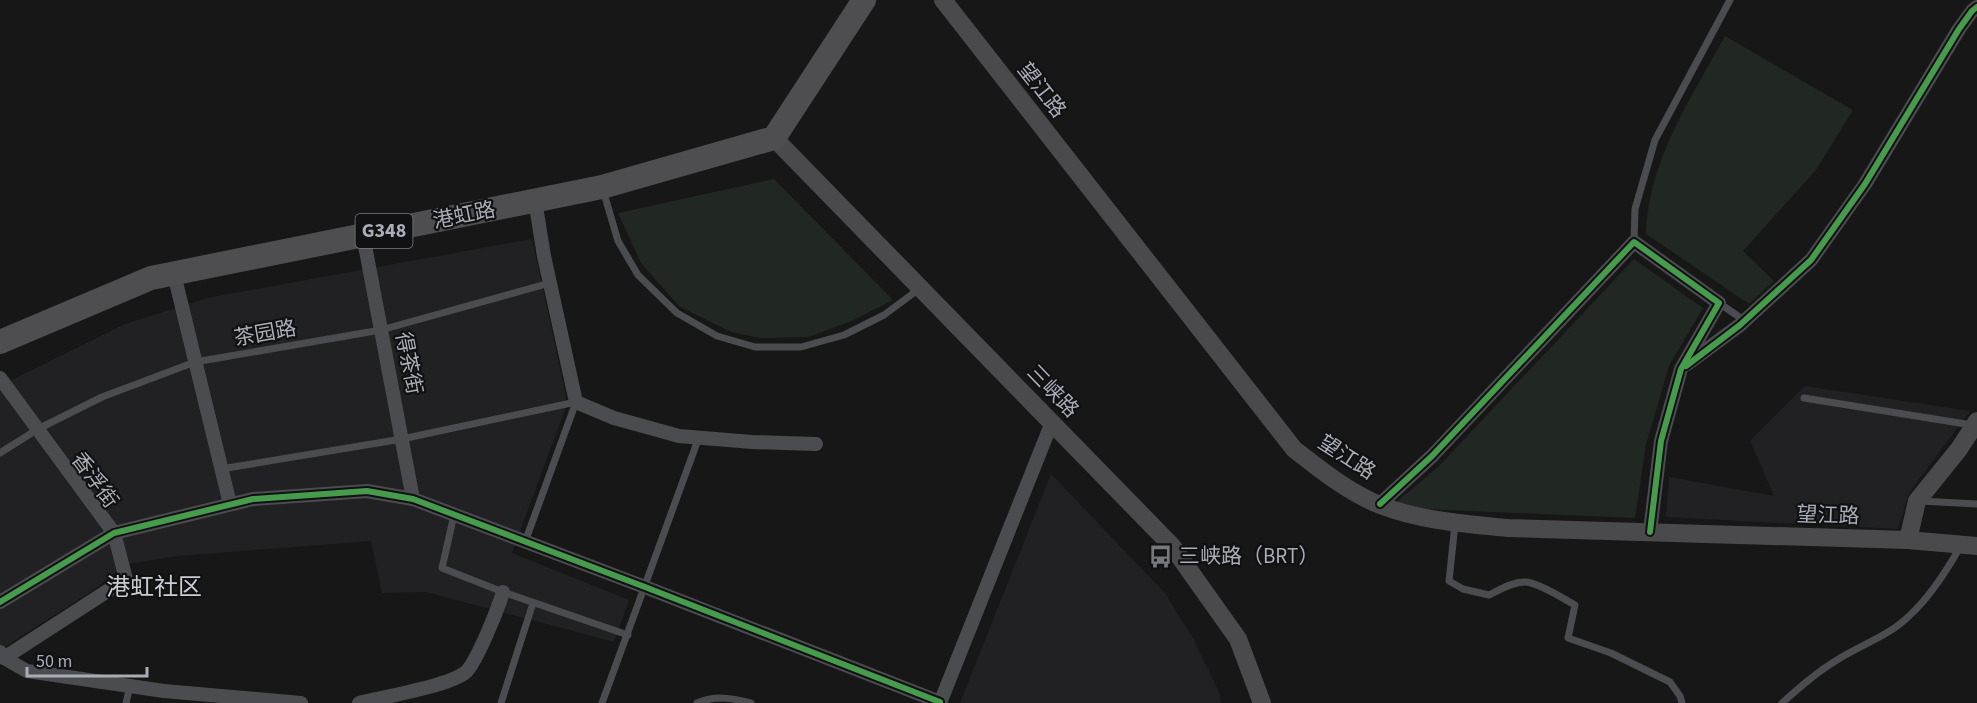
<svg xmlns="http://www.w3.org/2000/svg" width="1977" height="703" font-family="'Source Sans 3','Noto Sans SC',sans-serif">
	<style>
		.built { fill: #212123 }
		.green { fill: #212722 }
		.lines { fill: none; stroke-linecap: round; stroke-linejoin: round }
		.lane { stroke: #4b4c50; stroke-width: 7 }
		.street { stroke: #4b4c50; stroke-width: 14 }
		.secondary { stroke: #4a4a4d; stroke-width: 18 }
		.highway { stroke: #4e4e51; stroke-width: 24 }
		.cycleway-casing { stroke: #111113; stroke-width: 10 }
		.cycleway { stroke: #469c4c; stroke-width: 6 }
		.labels { text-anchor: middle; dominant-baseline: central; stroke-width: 4.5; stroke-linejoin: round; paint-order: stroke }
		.shield { fill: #111113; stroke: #7b7e85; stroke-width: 1.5 }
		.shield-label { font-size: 20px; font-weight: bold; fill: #a9adb6 }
		.street-label { font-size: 21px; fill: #a9adb6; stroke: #111113 }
		.poi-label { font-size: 21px; fill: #a9adb6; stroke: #111113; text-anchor: start }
		.quarter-label { font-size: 24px; fill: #caccd3; stroke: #111113 }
	</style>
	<rect width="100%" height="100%" fill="#171717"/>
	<!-- built -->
	<g class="built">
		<path d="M532,239L566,396L565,410L512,553L629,600L614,642L426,592L382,593L371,541L178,556L127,564L95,589L0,650V386L125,324L207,298Z"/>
		<path d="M1805,386L1970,411L1909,493L1898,529L1666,517L1669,477L1774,496L1750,441Z"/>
		<path d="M1051,474L1165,593L1194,640L1220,694L1221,703H960Z"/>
	</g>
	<!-- green -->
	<g class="green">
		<path d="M1725,36L1853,110L1816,170L1743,251L1774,281L1749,304L1646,234C1648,161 1691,98 1725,36Z"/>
		<path d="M774,179L893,300L854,320L809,337L761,338L731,332L679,306L641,263L618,213Z"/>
		<path d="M1634,259L1703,308L1669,366L1646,445L1635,518L1399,508L1395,503L1437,468Z"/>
	</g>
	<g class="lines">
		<!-- lane -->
		<g class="lane">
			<path d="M603,190L618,241L638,275L677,313L717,336L755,347H801L844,335L884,315L919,289"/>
			<path d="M1634,242L1635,209L1655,140L1730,0"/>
			<path d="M1719,303L1745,321"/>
			<path d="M1804,398L1972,425"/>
			<path d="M0,453L38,429L102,397L195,362L381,330L550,283"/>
			<path d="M221,469L402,439L576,402"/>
			<path d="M1920,501L1977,504"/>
			<path d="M454,515L442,568L503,592L628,635"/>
			<path d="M1455,524L1449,581L1463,589L1489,595C1499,590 1514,581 1526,582C1541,584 1562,598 1575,605L1568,638L1611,653L1670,682L1680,696L1682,703"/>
			<path d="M525,542L576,402"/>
			<path d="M126,703L130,686"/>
			<path d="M501,703L533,603"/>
			<path d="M602,703L699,437"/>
			<path d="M697,703C715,695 733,698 751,703"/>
			<path d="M1782,703C1800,687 1817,672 1837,660C1860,645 1887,637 1908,617C1929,598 1946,572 1960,547"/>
		</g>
		<!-- street -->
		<g class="street">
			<path d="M535,200L544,256L576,402L614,418L679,436L752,442L816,444"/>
			<path d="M363,235L413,499"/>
			<path d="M174,274L230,504"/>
			<path d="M1687,364L1740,325L1811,260L1865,184L1959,29L1972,11L1977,7"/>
			<path d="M0,378L114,533L126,579L4,658"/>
			<path d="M1380,504L1432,456L1634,242L1719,303L1681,369L1661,441L1650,532"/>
			<path d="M0,602L114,533L253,499L367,491L413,499L645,587L940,702"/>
			<path d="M0,652L4,658L27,671L164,691L301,703"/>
			<path d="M359,703C383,697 449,686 466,672C477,661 498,609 503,592"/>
			<path d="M940,703L1052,422"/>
		</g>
		<!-- secondary -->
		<g class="secondary">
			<path d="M943,0L1294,449C1321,470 1348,492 1380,505C1421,521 1465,524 1508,528L1908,540L1977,546"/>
			<path d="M774,138L1172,546L1238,639L1262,703"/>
			<path d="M1908,540L1917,501L1959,449L1977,421"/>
		</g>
		<!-- highway -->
		<path class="highway" d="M0,342L151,278L602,187L774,138L864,0"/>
		<defs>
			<g id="cycleway">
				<path d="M1686,366L1740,325L1811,260L1865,184L1959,29L1972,11L1977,7"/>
				<path d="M1380,504L1432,456L1634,242L1719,303L1681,369L1661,441L1650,532"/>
				<path d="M0,602L114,533L253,499L367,491L413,499L645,587L940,702"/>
			</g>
		</defs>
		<!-- cycleway casing -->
		<use href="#cycleway" class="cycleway-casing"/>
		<!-- cycleway -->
		<use href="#cycleway" class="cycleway"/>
	</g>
	<!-- icons -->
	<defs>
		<symbol id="bus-bare" viewBox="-9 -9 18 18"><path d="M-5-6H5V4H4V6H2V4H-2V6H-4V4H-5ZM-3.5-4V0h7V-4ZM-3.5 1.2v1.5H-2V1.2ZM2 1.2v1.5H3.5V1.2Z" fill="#76787e" stroke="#111113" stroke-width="2.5" paint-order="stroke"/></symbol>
	</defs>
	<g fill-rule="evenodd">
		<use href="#bus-bare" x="1144" y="540" width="33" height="33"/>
	</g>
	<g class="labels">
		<!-- shield labels -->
		<rect class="shield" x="355.5" y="214" width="57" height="34" rx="4.5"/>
		<g class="shield-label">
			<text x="384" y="231">G348</text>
		</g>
		<!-- street labels -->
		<g class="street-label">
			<text transform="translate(1042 90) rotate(52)">望江路</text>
			<text transform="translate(464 215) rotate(-11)">港虹路</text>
			<text transform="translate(265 333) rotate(-10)">茶园路</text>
			<text transform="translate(409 363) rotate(79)">得茶街</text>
			<text transform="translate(1053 391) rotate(46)">三峡路</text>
			<text transform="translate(1347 457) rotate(33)">望江路</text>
			<text transform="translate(95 480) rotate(54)">香浮街</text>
			<text transform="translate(1828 515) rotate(2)">望江路</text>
		</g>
		<!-- poi labels -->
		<g class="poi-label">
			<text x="1179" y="556">三峡路（BRT）</text>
		</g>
		<!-- quarter labels -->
		<g class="quarter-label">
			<text x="154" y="587">港虹社区</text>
		</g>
	</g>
	<!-- scale -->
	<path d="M27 667v9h120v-9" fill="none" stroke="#a9adb6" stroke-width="3"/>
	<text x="36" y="667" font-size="18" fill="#a9adb6" stroke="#111113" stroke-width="4.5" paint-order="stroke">50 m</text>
</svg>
